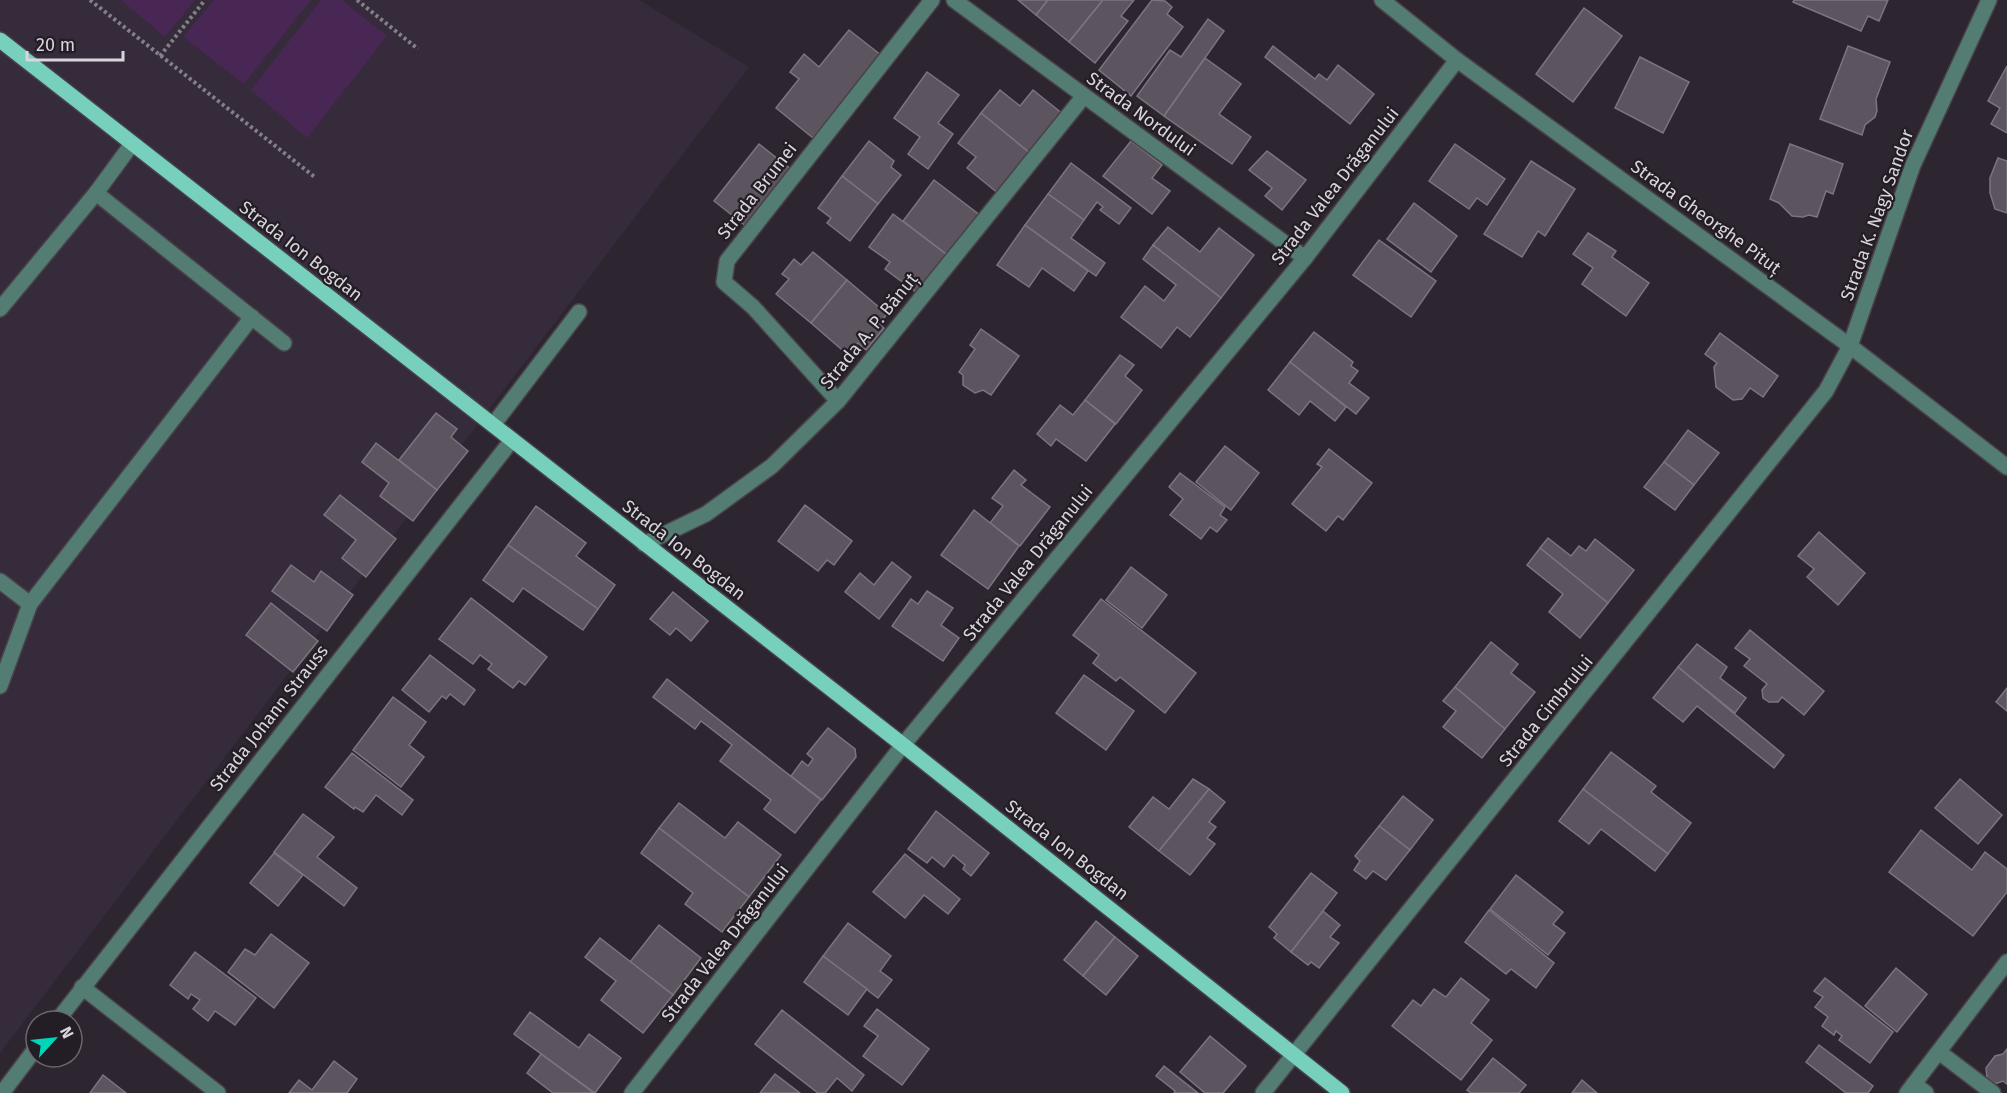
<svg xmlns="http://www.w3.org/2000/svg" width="2007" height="1093" font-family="'Fira Sans',sans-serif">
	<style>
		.built { fill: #362b3b }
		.green { fill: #482754 }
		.building { fill: #5c545f; stroke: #7c7480; stroke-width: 1.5 }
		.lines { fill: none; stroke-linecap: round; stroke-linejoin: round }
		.minor-casing { stroke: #49424b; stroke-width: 18 }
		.major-casing { stroke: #49424b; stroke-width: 18 }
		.path { stroke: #858088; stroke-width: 4; stroke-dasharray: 3 3; stroke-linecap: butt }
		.minor { stroke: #537c72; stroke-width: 15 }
		.major { stroke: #76d0bc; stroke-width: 15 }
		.labels { text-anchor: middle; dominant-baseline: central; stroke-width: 4.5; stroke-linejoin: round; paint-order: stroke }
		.street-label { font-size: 18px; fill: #d9d5db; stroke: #231d26 }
	</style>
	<rect width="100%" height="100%" fill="#2d2630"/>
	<!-- built -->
	<path class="built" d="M0,0H639L749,67L0,1053Z"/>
	<!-- green -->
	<g class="green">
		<path d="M121,0H195L165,37Z"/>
		<path d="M214,0H311L244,84L183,37Z"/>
		<path d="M321,0H342L387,36L307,138L251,90Z"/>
	</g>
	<!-- building -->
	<g class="building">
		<path d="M1018,0H1048L1036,15Z"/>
		<path d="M1048,0H1103L1069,42L1036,15Z"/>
		<path d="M1103,0H1134L1121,16L1128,21L1095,63L1069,42Z"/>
		<path d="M1152,0L1165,1L1172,7L1167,14L1183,27L1131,96L1099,70Z"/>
		<path d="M1794,0H1888L1879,21L1868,16L1861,31L1793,2Z"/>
		<path d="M1584,8L1622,36L1573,102L1536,74Z"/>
		<path d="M1208,19L1224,31L1164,116L1137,96L1170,50L1181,57Z"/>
		<path d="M849,30L881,55L813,138L776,108L799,79L790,72L804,54L819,67Z"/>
		<path d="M1273,46L1315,79L1319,74L1327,80L1338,65L1374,94L1350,124L1265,57Z"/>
		<path d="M1848,46L1890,62L1876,99L1877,111L1875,117L1865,125L1862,135L1820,119Z"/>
		<path d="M1640,57L1689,82L1663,133L1615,108Z"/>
		<path d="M1205,58L1241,84L1219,114L1251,137L1232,164L1164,116Z"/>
		<path d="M2007,66V133L1991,124L2000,108L1988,101Z"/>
		<path d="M927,72L959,95L938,123L953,134L928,169L908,154L920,137L894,118Z"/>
		<path d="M1000,90L1020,106L1033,90L1063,114L1031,154L981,113Z"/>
		<path d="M981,113L1031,154L999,194L967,168L976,157L958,143Z"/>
		<path d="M869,141L894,161L891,167L901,175L878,204L842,176Z"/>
		<path d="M1131,141L1162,165L1152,178L1170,191L1152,214L1103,176Z"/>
		<path d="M759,144L792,170L747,227L714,201Z"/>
		<path d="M1455,144L1505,179L1487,205L1477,198L1469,209L1429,181Z"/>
		<path d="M1790,144L1843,164L1833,194L1826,191L1817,217L1809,215L1803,217L1792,216L1779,203L1770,199Z"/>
		<path d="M1267,151L1306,180L1282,210L1265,196L1272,188L1249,170Z"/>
		<path d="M1998,158L2007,161V213L1995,209L1990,193V178Z"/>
		<path d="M1531,161L1575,189L1545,236L1538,231L1522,257L1484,234Z"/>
		<path d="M1071,163L1131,208L1119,224L1100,210L1103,207L1097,202L1084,220L1048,194Z"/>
		<path d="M842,176L878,204L850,241L827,223L831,218L818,208Z"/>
		<path d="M934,180L981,216L950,257L903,221Z"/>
		<path d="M1048,194L1084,220L1071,238L1105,263L1096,276L1025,225Z"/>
		<path d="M1414,203L1457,236L1431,272L1387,239Z"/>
		<path d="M893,214L950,257L921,296L885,269L890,262L869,247Z"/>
		<path d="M1025,225L1088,271L1074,291L1042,268L1029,287L997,265Z"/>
		<path d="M1168,227L1200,252L1219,228L1254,255L1221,298L1153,245Z"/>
		<path d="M1588,233L1616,251L1612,257L1649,283L1626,316L1582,284L1593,268L1573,254Z"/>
		<path d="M1379,240L1436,281L1411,317L1353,275Z"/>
		<path d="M1153,245L1221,298L1190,337L1177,327L1161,348L1121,317L1145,286L1164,301L1176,285L1143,259Z"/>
		<path d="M813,252L847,280L811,323L776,294L789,279L782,274L794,259L801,265Z"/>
		<path d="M847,280L887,314L879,324L884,328L866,350L858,343L848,355L811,323Z"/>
		<path d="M981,329L1019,356L991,395L983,390L975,393L963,385V375L959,372L975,349L970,345Z"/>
		<path d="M1314,332L1353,362L1351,366L1358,371L1349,383L1369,398L1356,414L1290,362Z"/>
		<path d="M1720,333L1778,376L1763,397L1750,388L1742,399L1733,400L1716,387L1714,367L1717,363L1705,354Z"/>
		<path d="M1120,355L1134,365L1125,376L1142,390L1116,424L1085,400Z"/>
		<path d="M1290,362L1346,407L1335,421L1310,401L1299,415L1268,390Z"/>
		<path d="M1085,400L1115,424L1086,461L1056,439L1051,446L1037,434L1060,405L1073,415Z"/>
		<path d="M436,413L457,429L451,437L468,451L437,490L399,460Z"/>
		<path d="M1688,430L1719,453L1694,485L1664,462Z"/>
		<path d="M376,443L437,490L413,521L380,496L389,483L362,462Z"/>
		<path d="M1225,446L1259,473L1231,510L1196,482Z"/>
		<path d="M1329,449L1372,483L1343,520L1338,516L1326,531L1292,504L1322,467L1317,464Z"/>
		<path d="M1664,462L1694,485L1675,510L1644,487Z"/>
		<path d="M1014,470L1026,480L1021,485L1050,507L1020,546L990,523L1003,506L992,498Z"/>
		<path d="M1180,473L1225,507L1220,515L1227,520L1217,532L1210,527L1201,539L1170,515L1183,499L1169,487Z"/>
		<path d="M340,495L396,539L366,577L342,558L356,540L324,515Z"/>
		<path d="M805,505L852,541L834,565L827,560L818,571L778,541Z"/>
		<path d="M536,506L586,543L576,556L615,585L598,609L508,545Z"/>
		<path d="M974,510L1019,546L988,589L941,555Z"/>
		<path d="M1819,532L1865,573L1838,605L1807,577L1814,569L1798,556Z"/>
		<path d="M1548,538L1571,556L1579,546L1586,551L1595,539L1634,570L1608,603L1540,548Z"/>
		<path d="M508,545L598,609L583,630L523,588L513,602L483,580Z"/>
		<path d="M1540,548L1608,603L1580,638L1549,612L1563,594L1527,565Z"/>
		<path d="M892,562L911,577L879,619L845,592L860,573L874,585Z"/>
		<path d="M291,565L314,582L321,571L353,595L327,631L272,591Z"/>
		<path d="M1131,567L1167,595L1142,628L1106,600Z"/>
		<path d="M927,591L953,608L941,625L959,638L943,661L892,626L911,599L918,604Z"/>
		<path d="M673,592L708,621L691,641L676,628L670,635L650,619Z"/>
		<path d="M471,598L547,657L525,685L519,681L513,688L488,669L492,664L480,655L473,664L439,639Z"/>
		<path d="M1101,599L1196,673L1165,713L1120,677L1116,681L1093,663L1099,655L1073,635Z"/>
		<path d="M271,603L318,641L293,672L246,635Z"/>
		<path d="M1750,630L1824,691L1804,715L1782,697L1778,702H1769L1763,698L1762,690L1767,684L1744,666L1750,659L1735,648Z"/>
		<path d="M1491,642L1518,664L1511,673L1535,692L1505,729L1455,687Z"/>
		<path d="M1697,644L1727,667L1720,678L1746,698L1735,713L1678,667Z"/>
		<path d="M430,655L475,690L464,705L450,694L446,699L442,696L429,712L402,690Z"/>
		<path d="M1678,667L1784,755L1774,768L1697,706L1683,722L1653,698Z"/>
		<path d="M1084,675L1134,711L1106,750L1056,713Z"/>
		<path d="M667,679L821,800L795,833L764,809L771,800L720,761L732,745L701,721L695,729L653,697Z"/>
		<path d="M1455,687L1505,729L1482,758L1443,727L1456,711L1443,701Z"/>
		<path d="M2007,688V711L1996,702Z"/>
		<path d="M393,697L426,722L409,745L424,757L401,787L353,750Z"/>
		<path d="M828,728L855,749L856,757L822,800L791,776L802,761L808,766L813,759L807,754Z"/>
		<path d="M1611,752L1656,786L1651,792L1691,823L1668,854L1583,789Z"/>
		<path d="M352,753L413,800L402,815L376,795L363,812L355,807L354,809L325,787Z"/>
		<path d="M1193,779L1209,789L1159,851L1129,827L1153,797L1169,809Z"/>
		<path d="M1960,779L2002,815L1978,844L1935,808Z"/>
		<path d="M1209,789L1225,802L1209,822L1216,827L1207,838L1215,844L1190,875L1159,851Z"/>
		<path d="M1583,789L1668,854L1655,871L1601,829L1589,844L1559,821Z"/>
		<path d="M1403,796L1433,820L1410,850L1379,826Z"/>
		<path d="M679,803L725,838L738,822L781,855L749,897L659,828Z"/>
		<path d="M936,811L989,853L971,876L963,869L965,865L953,855L944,867L932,857L927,863L908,849Z"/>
		<path d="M303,814L334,837L317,857L357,888L344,906L274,852Z"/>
		<path d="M1379,826L1410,850L1386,880L1373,871L1366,879L1354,870L1360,861L1355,856Z"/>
		<path d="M659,828L749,897L722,932L685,904L693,893L641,853Z"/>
		<path d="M1921,830L1972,870L1985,852L2007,869V892L1973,936L1889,872Z"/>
		<path d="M274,853L303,875L278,906L250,883Z"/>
		<path d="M905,854L960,899L948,914L924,895L905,918L873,892Z"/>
		<path d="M1311,873L1337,893L1291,952L1274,938L1277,934L1269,927Z"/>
		<path d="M1516,875L1563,912L1553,924L1565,933L1548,955L1490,909Z"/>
		<path d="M1489,910L1554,963L1536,988L1511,969L1506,974L1465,942Z"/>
		<path d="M1323,911L1340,925L1330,937L1339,943L1319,968L1311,962L1308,965L1291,952Z"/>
		<path d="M1096,921L1115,937L1083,976L1064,960Z"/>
		<path d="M848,923L891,956L880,971L892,980L878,998L823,956Z"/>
		<path d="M659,925L701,958L673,995L630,962Z"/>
		<path d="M271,934L309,963L274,1008L228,972L245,949L255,955Z"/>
		<path d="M1115,937L1138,956L1106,995L1083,976Z"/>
		<path d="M600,938L673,995L643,1033L601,1000L616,981L585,957Z"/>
		<path d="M195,952L256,998L235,1025L215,1011L208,1021L193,1009L200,1000L191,994L188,999L170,985Z"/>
		<path d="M823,956L867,989L848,1015L804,982Z"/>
		<path d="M1896,968L1927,994L1897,1032L1865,1006Z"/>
		<path d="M1461,978L1489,1000L1471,1023L1492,1040L1461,1080L1392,1026L1413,1000L1421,1006L1434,989L1446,997Z"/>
		<path d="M1825,978L1893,1032L1870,1063L1839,1040L1842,1036L1836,1031L1834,1035L1822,1026L1828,1017L1815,1007L1823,997L1814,991Z"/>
		<path d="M877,1009L929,1049L902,1085L863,1056L878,1036L864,1026Z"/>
		<path d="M782,1010L864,1075L852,1091L837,1078L825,1093H818L755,1044Z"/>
		<path d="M530,1012L579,1048L589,1034L621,1058L595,1093L514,1034Z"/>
		<path d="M1210,1036L1246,1066L1223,1093H1205L1180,1072Z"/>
		<path d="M1819,1045L1873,1086L1868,1093H1846L1806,1062Z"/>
		<path d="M2007,1049V1084L2003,1081L1995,1084L1987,1078L1986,1068L1995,1056L2003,1054Z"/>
		<path d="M541,1054L594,1093H553L527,1073Z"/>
		<path d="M1493,1058L1526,1085L1519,1093H1471L1467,1090Z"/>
		<path d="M334,1061L357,1079L347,1093H289L299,1080L312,1090Z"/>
		<path d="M1164,1066L1198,1093H1174L1175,1091L1156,1076Z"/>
		<path d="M775,1074L800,1093H760Z"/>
		<path d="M103,1075L126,1093H90Z"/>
		<path d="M1582,1080L1597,1093H1572Z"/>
	</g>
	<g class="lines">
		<defs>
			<g id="minor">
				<path d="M954,0L1305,258"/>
				<path d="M1382,0L1457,60L1850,346L2007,467"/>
				<path d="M96,193L284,343"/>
				<path d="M0,309L96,193L132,144"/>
				<path d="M838,401L753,307L724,282L727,261L932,0"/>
				<path d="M493,425L579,312"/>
				<path d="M644,544L706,514L772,466L838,401L1084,96"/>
				<path d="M0,581L30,604"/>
				<path d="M0,686L30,604L252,317"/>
				<path d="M82,987L218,1093"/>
				<path d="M57,1021L512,440"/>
				<path d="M1939,1052L1993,1093"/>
				<path d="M1914,1084L1926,1093"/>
				<path d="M2,1093L36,1048"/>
				<path d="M632,1093L903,745L1305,258L1457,60"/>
				<path d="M1263,1093L1826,391L1850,346L1913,165L1989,0"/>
				<path d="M1907,1093L2007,962"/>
			</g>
			<path id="major" d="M0,40L903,745L1342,1093"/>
		</defs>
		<!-- minor casing -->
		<use href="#minor" class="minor-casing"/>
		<!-- major casing -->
		<use href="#major" class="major-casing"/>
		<!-- path -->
		<g class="path">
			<path d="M90,0L316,178"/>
			<path d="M357,0L418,49"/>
			<path d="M160,56L205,0"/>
		</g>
		<!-- minor -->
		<use href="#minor" class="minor"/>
		<!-- major -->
		<use href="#major" class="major"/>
	</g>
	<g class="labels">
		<!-- street labels -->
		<g class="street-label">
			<text transform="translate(1141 114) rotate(36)">Strada Nordului</text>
			<text transform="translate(1335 186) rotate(-52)">Strada Valea Drăganului</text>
			<text transform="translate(757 191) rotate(-52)">Strada Brumei</text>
			<text transform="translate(1877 215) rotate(-70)">Strada K. Nagy Sandor</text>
			<text transform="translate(1706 217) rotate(36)">Strada Gheorghe Pituț</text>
			<text transform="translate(301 251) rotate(38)">Strada Ion Bogdan</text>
			<text transform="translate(869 331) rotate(-51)">Strada A. P. Bănuț</text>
			<text transform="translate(684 550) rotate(38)">Strada Ion Bogdan</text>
			<text transform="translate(1028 563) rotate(-51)">Strada Valea Drăganului</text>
			<text transform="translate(1546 711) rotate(-51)">Strada Cimbrului</text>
			<text transform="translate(269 718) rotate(-52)">Strada Johann Strauss</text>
			<text transform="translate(1067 850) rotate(38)">Strada Ion Bogdan</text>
			<text transform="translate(725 943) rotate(-52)">Strada Valea Drăganului</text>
		</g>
	</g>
	<!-- north arrow -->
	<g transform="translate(54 1039) rotate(63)"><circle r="28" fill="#231d26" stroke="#6c676e" stroke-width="1.5"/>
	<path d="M0-4.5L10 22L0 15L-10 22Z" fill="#00d5b7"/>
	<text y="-9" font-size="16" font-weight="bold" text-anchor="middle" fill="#d9d5db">N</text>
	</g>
	<!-- scale -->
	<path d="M27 51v9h96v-9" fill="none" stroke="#d9d5db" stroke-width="3"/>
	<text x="36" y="51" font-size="18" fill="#d9d5db" stroke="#231d26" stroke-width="4.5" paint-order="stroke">20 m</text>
</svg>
